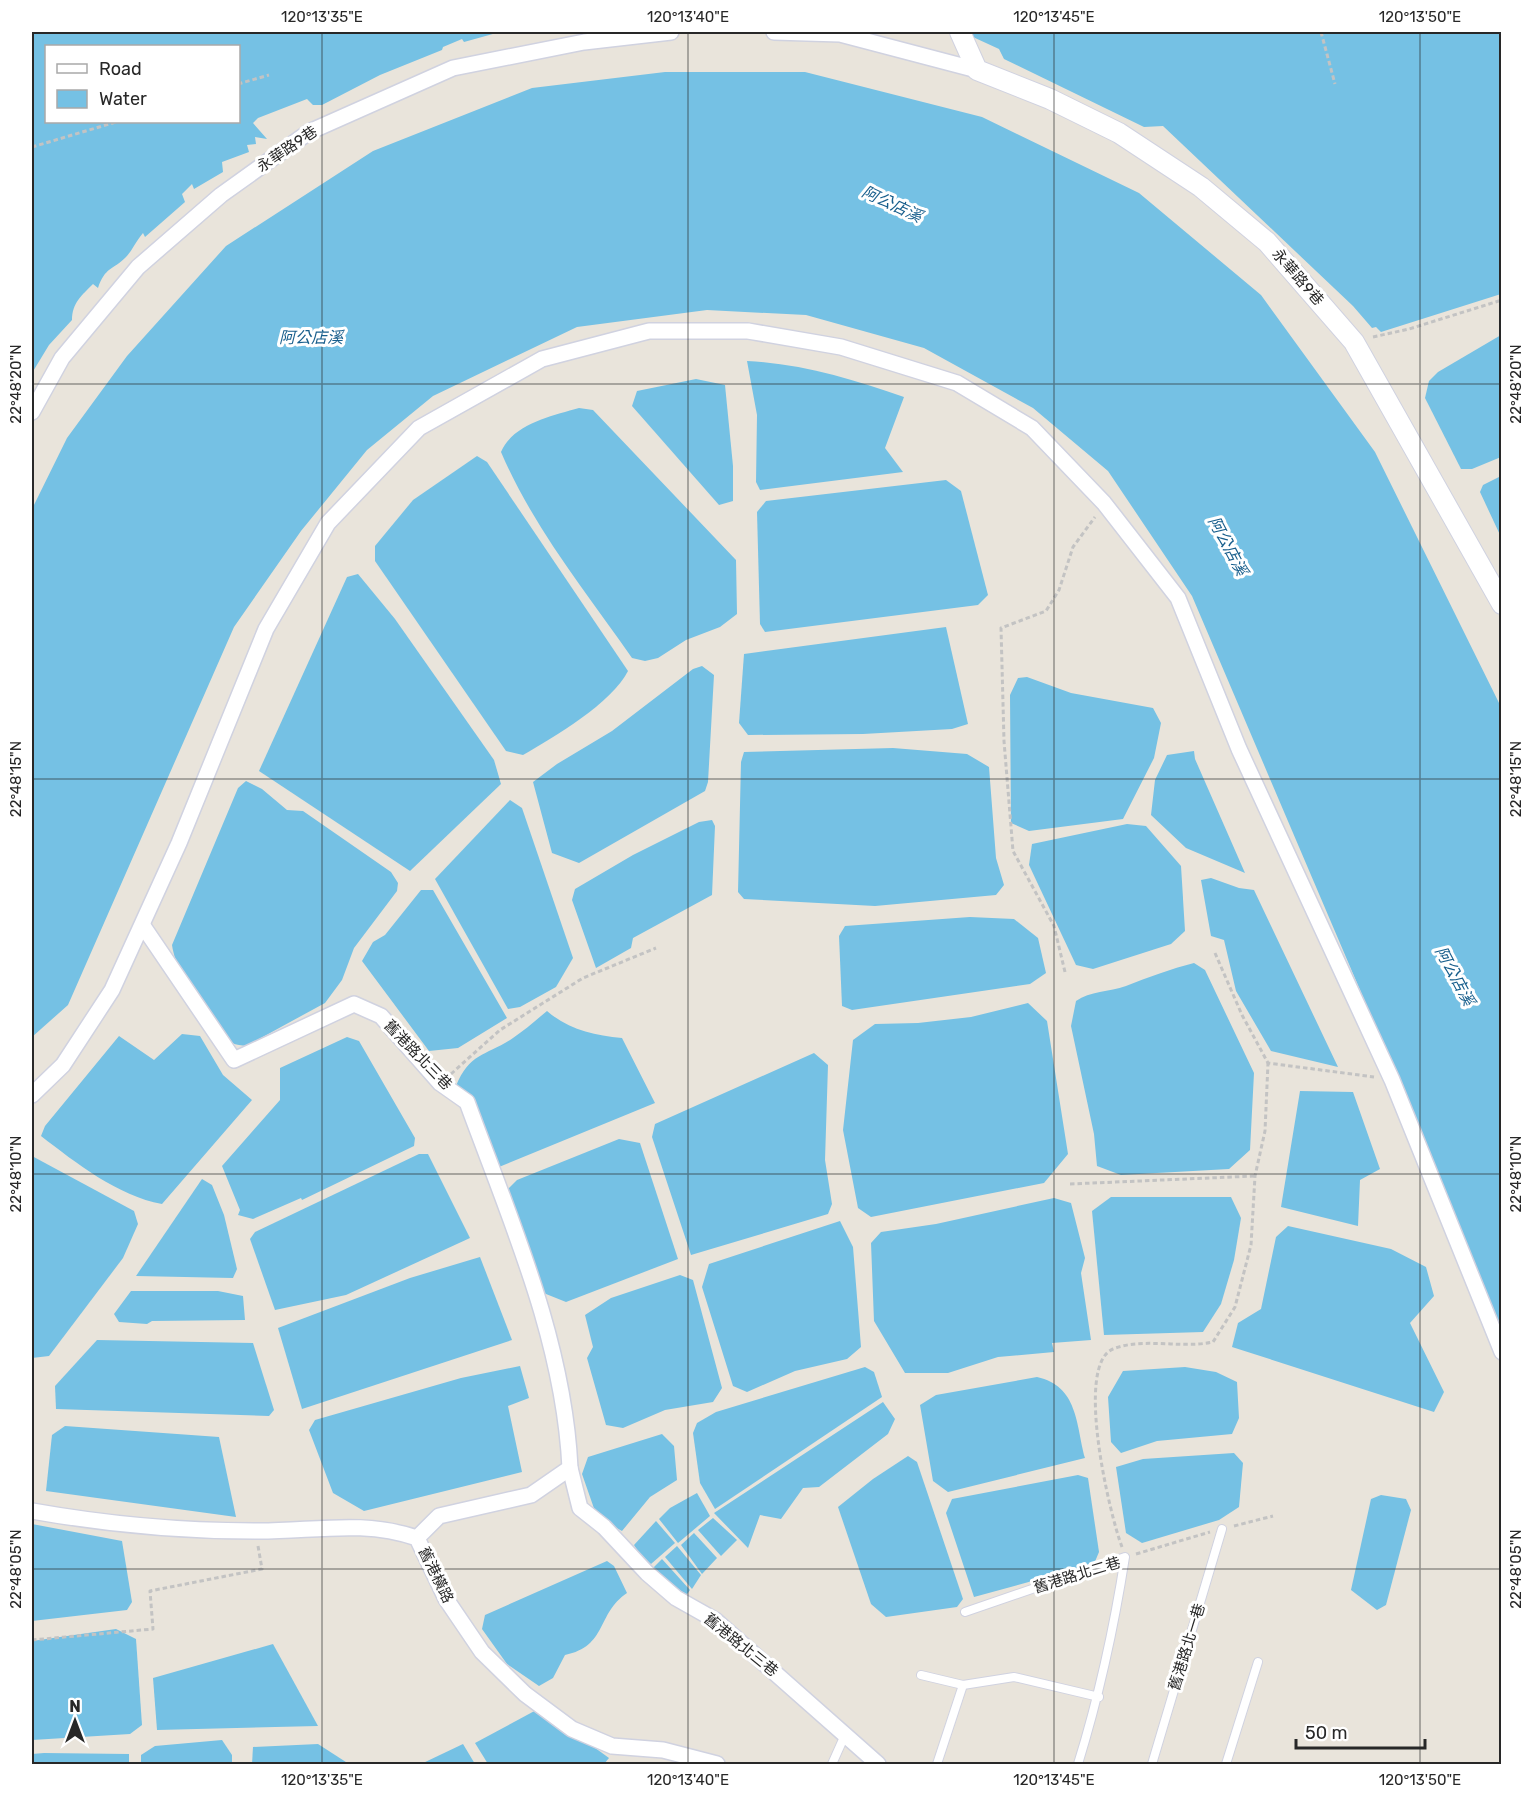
<svg xmlns="http://www.w3.org/2000/svg" width="1533" height="1796" font-family="Rubik,'Noto Sans TC',sans-serif">
	<style>
		.water { fill: #75c1e4; fill-rule: evenodd }
		.lines { fill: none; stroke-linecap: round; stroke-linejoin: round }
		.service-casing { stroke: #d0d2e0; stroke-width: 10 }
		.minor-casing { stroke: #d0d2e0; stroke-width: 18 }
		.tertiary-casing { stroke: #d0d2e0; stroke-width: 22 }
		.path { stroke: #c3c3c3; stroke-width: 3; stroke-dasharray: 4.5 3; stroke-linecap: butt }
		.service { stroke: #fff; stroke-width: 8 }
		.minor { stroke: #fff; stroke-width: 15 }
		.tertiary { stroke: #fff; stroke-width: 20 }
		.ticks { fill: none; stroke: #282828; stroke-width: 1.5; stroke-opacity: 0.45 }
		.labels { text-anchor: middle; dominant-baseline: central; stroke-width: 6; stroke-linejoin: round; paint-order: stroke }
		.street-label { font-size: 15px; fill: #282828; stroke: #fff }
		.water-label { font-size: 16px; font-style: italic; fill: #175e8c; stroke: #fff }
		.neatline { fill: none; stroke: #282828; stroke-width: 2 }
		.ticks-label { font-size: 15px; text-anchor: middle; fill: #282828 }
	</style>
	<rect width="100%" height="100%" fill="#e9e4db"/>
	<!-- water -->
	<g class="water">
		<path d="M32,32H500L464,42L462,39L443,47L442,50L380,75L322,105H313L307,99L258,118L253,123L267,139L255,137L256,144L247,145L249,152L222,162L223,172L194,189L192,184L182,194L185,202L145,237L143,233C136,241 132,251 126,257C113,270 105,267 98,288L93,284C82,295 72,303 72,320L49,345L32,373ZM46,46H238V122H46Z"/>
		<path d="M962,32H1501V294L1381,332L1376,327L1372,328L1353,306L1163,126L1144,127L1004,59L999,49Z"/>
		<path d="M665,72H805L982,117L1139,193L1261,295L1375,452L1501,707V1339L1386,1051L1192,596L1108,471L1033,408L924,348L806,315L707,310L577,327L433,396L367,450L301,531L234,627L68,1005L32,1037V509L67,438L127,356L226,246L373,151L532,88Z"/>
		<path d="M1501,335V457L1472,469H1461L1425,398L1429,381L1438,372Z"/>
		<path d="M747,361C802,364 852,379 904,397L885,448L903,472L760,490L756,482L757,415Z"/>
		<path d="M696,379L725,385L733,466V501L719,505L632,406L637,391Z"/>
		<path d="M579,408L593,410L736,560L737,614L720,627L686,640L658,658L645,661L632,658C586,592 533,527 501,452C513,424 551,416 579,408Z"/>
		<path d="M477,456L487,462L628,671C612,703 554,737 523,755L506,751L375,561V546L413,500Z"/>
		<path d="M1501,476V537L1480,492L1483,485Z"/>
		<path d="M946,480L961,491L988,595L978,605L765,632L760,624L757,512L766,501Z"/>
		<path d="M358,574L395,619L494,760L501,784L410,871L259,771L347,577Z"/>
		<path d="M946,627L968,724L952,729L863,734L748,735L739,723L744,654Z"/>
		<path d="M702,666L714,675L708,782L705,791L579,863L552,853L533,782L557,764L612,731L693,669Z"/>
		<path d="M1027,677L1071,693L1153,708L1161,723L1154,758L1123,819L1029,831L1011,823L1010,695L1018,678Z"/>
		<path d="M893,748L967,754L989,767L996,858L1004,885L996,895L875,906L744,899L738,892L741,762L744,752Z"/>
		<path d="M1194,751L1195,759L1245,873L1186,848L1151,815L1155,780L1167,755Z"/>
		<path d="M246,781L262,789L287,810L303,811L391,872L398,883L397,891L354,948L342,980L325,1003L246,1046C242,1045 236,1045 232,1043C207,1030 176,973 172,945L238,788Z"/>
		<path d="M510,800L522,808L573,958L556,987L520,1007L508,1009L435,879Z"/>
		<path d="M712,820L715,826L712,895L633,938L631,948L596,968L572,900L575,889L633,855L699,822Z"/>
		<path d="M1127,824L1146,826L1181,866L1185,931L1171,944L1093,969L1076,965L1029,865L1032,844Z"/>
		<path d="M1211,878L1239,888L1254,890L1338,1067L1271,1051L1236,991L1224,940L1211,936L1201,880Z"/>
		<path d="M421,890H433L507,1018L458,1048L429,1051L362,961L373,942L385,935Z"/>
		<path d="M970,917L1014,919L1038,938L1046,973L1030,984L852,1010L842,1006L839,936L845,926Z"/>
		<path d="M1194,963L1205,970L1254,1073L1250,1150L1229,1169L1121,1175L1097,1166L1094,1134L1071,1026L1076,1001C1090,991 1109,992 1126,986C1148,977 1171,969 1194,963Z"/>
		<path d="M1028,1003L1047,1021L1068,1154L1044,1183L871,1217L858,1208L843,1130L853,1040L875,1024L918,1023L971,1017Z"/>
		<path d="M547,1011C569,1030 593,1035 622,1038L655,1103L499,1167L456,1086C470,1052 486,1056 513,1038C525,1030 536,1020 547,1011Z"/>
		<path d="M182,1034L200,1036L223,1075L252,1100L162,1204C118,1196 76,1163 41,1136L45,1126L119,1036L154,1060Z"/>
		<path d="M347,1037L359,1041L415,1138L414,1146L302,1200L301,1198L253,1219L238,1215L240,1210L222,1166L280,1100V1068Z"/>
		<path d="M814,1053L828,1065L825,1160L832,1204L828,1214L691,1255L652,1137L655,1124Z"/>
		<path d="M1300,1091L1353,1092L1380,1169L1360,1180L1358,1226L1281,1207Z"/>
		<path d="M619,1139L640,1143L678,1259L566,1302L541,1292L506,1191L517,1180Z"/>
		<path d="M419,1154H428L470,1238L346,1295L275,1310L250,1239L255,1232Z"/>
		<path d="M32,1156L134,1211L138,1224L123,1258L49,1356L32,1358Z"/>
		<path d="M202,1179L212,1185L224,1215L237,1269L233,1278L136,1276Z"/>
		<path d="M1111,1197H1231L1241,1218L1234,1260L1221,1304L1203,1332L1104,1335L1092,1211Z"/>
		<path d="M1054,1198L1071,1203L1085,1258L1081,1273L1091,1340L1052,1343L1054,1352L998,1357L948,1373H905L874,1321L871,1243L881,1232L936,1224Z"/>
		<path d="M840,1221L853,1247L861,1347L847,1359L795,1371L747,1392L733,1386L702,1287L709,1264Z"/>
		<path d="M1288,1226L1391,1249L1426,1267L1434,1296L1410,1323L1444,1392L1434,1412L1232,1347L1238,1323L1261,1309L1276,1237Z"/>
		<path d="M480,1257L512,1340L302,1409L278,1328L410,1278Z"/>
		<path d="M680,1275L693,1280L722,1388L713,1402L665,1410L623,1428L606,1425L587,1358L593,1347L585,1315L611,1298Z"/>
		<path d="M131,1291H218L243,1296L245,1320L152,1321L147,1324L119,1322L114,1314Z"/>
		<path d="M97,1340L253,1343L274,1410L269,1416L56,1409L55,1386Z"/>
		<path d="M520,1366L529,1398L508,1406L522,1472L364,1511L333,1493L309,1430L315,1420L461,1378Z"/>
		<path d="M865,1367L874,1372L882,1397L715,1509L700,1483L693,1433L697,1423L716,1412Z"/>
		<path d="M1185,1367L1216,1372L1237,1382L1239,1418L1232,1434L1157,1441L1121,1453L1111,1442L1108,1397L1123,1371Z"/>
		<path d="M1037,1377C1078,1386 1076,1424 1085,1458L948,1492L933,1481L920,1405L936,1395Z"/>
		<path d="M883,1402L895,1419L888,1434L819,1487L803,1488L781,1519L760,1515L748,1548L714,1513Z"/>
		<path d="M65,1426L219,1437L236,1517L46,1491L52,1435Z"/>
		<path d="M662,1434L674,1446L677,1480L650,1497L622,1531L597,1517L582,1474L588,1457Z"/>
		<path d="M1234,1453L1243,1463L1239,1507L1219,1520L1142,1543L1126,1533L1116,1467L1143,1459Z"/>
		<path d="M908,1456L917,1462L963,1599L957,1607L886,1617L871,1604L838,1507L873,1479Z"/>
		<path d="M1078,1475L1088,1478L1099,1552L1094,1564L974,1597L946,1513L952,1499Z"/>
		<path d="M697,1493L710,1516L678,1543L659,1519L670,1508Z"/>
		<path d="M1381,1495L1406,1499L1411,1510L1386,1605L1377,1610L1351,1590L1371,1499Z"/>
		<path d="M713,1518L737,1540L721,1556L698,1530Z"/>
		<path d="M656,1521L675,1543L651,1564L644,1561L634,1545Z"/>
		<path d="M32,1524L122,1541L132,1602L127,1610L32,1621Z"/>
		<path d="M694,1533L717,1558L702,1574L681,1545Z"/>
		<path d="M677,1546L701,1575L692,1589L665,1557Z"/>
		<path d="M662,1559L690,1590L683,1600L650,1571Z"/>
		<path d="M607,1561L614,1566L627,1593C596,1614 608,1646 565,1655L553,1678L539,1686L507,1664L482,1629L485,1615Z"/>
		<path d="M116,1629L136,1639L142,1725L130,1734L32,1740V1641Z"/>
		<path d="M273,1644L318,1726L157,1730L153,1678Z"/>
		<path d="M540,1708L609,1758L604,1764H488L475,1743Z"/>
		<path d="M222,1740L232,1755V1764H141V1755L155,1746Z"/>
		<path d="M318,1744L349,1764H252L253,1747Z"/>
		<path d="M463,1744L475,1764H421Z"/>
		<path d="M44,1753L129,1754V1764H32V1754Z"/>
	</g>
	<g class="lines">
		<defs>
			<g id="service">
				<path d="M965,1612L1125,1557C1114,1628 1099,1696 1078,1764"/>
				<path d="M921,1675L963,1685L1014,1677L1099,1697"/>
				<path d="M832,1764L845,1735"/>
				<path d="M937,1764L963,1685"/>
				<path d="M1152,1764L1222,1529"/>
				<path d="M1226,1764L1258,1662"/>
			</g>
			<g id="minor">
				<path d="M774,32L840,34L977,70"/>
				<path d="M32,412L62,358L138,267L221,195L309,132L453,68L584,42L671,32"/>
				<path d="M143,926L234,1060L354,1004L381,1016L440,1083L467,1102C510,1220 564,1340 570,1468L531,1495L439,1516L417,1538"/>
				<path d="M32,1095L63,1065L112,990L179,843L266,629L328,523L419,428L542,359L649,331H748L841,347L957,383L1032,428L1104,503L1178,598L1239,749L1392,1080L1502,1352"/>
				<path d="M570,1468L580,1508L604,1527L647,1573L676,1598L715,1620L878,1764"/>
				<path d="M32,1511C105,1524 179,1531 254,1531C311,1532 361,1519 417,1538L446,1599L482,1652L525,1694L572,1729L612,1746L663,1750L717,1764"/>
			</g>
			<path id="tertiary" d="M960,32L977,70L1050,99L1119,133L1201,187L1267,242L1354,342L1502,604"/>
		</defs>
		<!-- service casing -->
		<use href="#service" class="service-casing"/>
		<!-- minor casing -->
		<use href="#minor" class="minor-casing"/>
		<!-- tertiary casing -->
		<use href="#tertiary" class="tertiary-casing"/>
		<!-- path -->
		<g class="path">
			<path d="M1321,32L1335,84"/>
			<path d="M238,84L269,75"/>
			<path d="M32,147L116,122"/>
			<path d="M1373,337L1409,329L1502,300"/>
			<path d="M1215,953L1242,1015L1268,1063L1374,1077"/>
			<path d="M1065,972L1054,926L1013,851L1004,741L1001,628L1046,611L1059,590L1073,547L1095,517"/>
			<path d="M451,1074L500,1030L583,978L656,948"/>
			<path d="M1070,1184L1255,1176"/>
			<path d="M1234,1526L1273,1516"/>
			<path d="M1122,1547C1110,1516 1074,1365 1113,1349C1142,1337 1181,1349 1213,1342L1235,1307L1251,1245L1255,1176L1265,1131L1268,1063"/>
			<path d="M1136,1554L1210,1532"/>
			<path d="M32,1640L153,1629L150,1591L262,1569L258,1546"/>
		</g>
		<!-- service -->
		<use href="#service" class="service"/>
		<!-- minor -->
		<use href="#minor" class="minor"/>
		<!-- tertiary -->
		<use href="#tertiary" class="tertiary"/>
	</g>
	<!-- ticks -->
	<path class="ticks" d="M322,32V1764M688,32V1764M1054,32V1764M1420,32V1764M32,384H1502M32,779H1502M32,1174H1502M32,1569H1502"/>
	<g class="labels">
		<!-- street labels -->
		<g class="street-label">
			<text transform="translate(287 149) rotate(-34)">永華路9巷</text>
			<text transform="translate(1298 277) rotate(49)">永華路9巷</text>
			<text transform="translate(418 1055) rotate(46)">舊港路北三巷</text>
			<text transform="translate(436 1575) rotate(64)">舊港橫路</text>
			<text transform="translate(1077 1575) rotate(-17)">舊港路北二巷</text>
			<text transform="translate(741 1645) rotate(39)">舊港路北三巷</text>
			<text transform="translate(1187 1647) rotate(-73)">舊港路北一巷</text>
		</g>
		<!-- water labels -->
		<g class="water-label">
			<text transform="translate(892 204) rotate(25)">阿公店溪</text>
			<text x="311" y="337">阿公店溪</text>
			<text transform="translate(1228 546) rotate(62)">阿公店溪</text>
			<text transform="translate(1455 976) rotate(62)">阿公店溪</text>
		</g>
	</g>
	<!-- border -->
	<rect width="1533" height="1796" fill="none" stroke="#ffffff" stroke-width="66"/>
	<!-- legend -->
	<rect x="45" y="45" width="195" height="78" fill="#ffffff" stroke="#a9a9a9" stroke-width="1.5"/>
	<rect x="57" y="64" width="30" height="9" fill="#ffffff" stroke="#a9a9a9" stroke-width="1.5"/>
	<text x="99" y="75" font-size="18" fill="#282828">Road</text>
	<rect x="57" y="90" width="30" height="18" fill="#75c1e4" stroke="#a9a9a9" stroke-width="1.5"/>
	<text x="99" y="105" font-size="18" fill="#282828">Water</text>
	<!-- north arrow -->
	<g transform="translate(75 1721)" stroke="#ffffff" stroke-width="4.5" paint-order="stroke">
	<path d="M0-4.5L10 22L0 15L-10 22Z" fill="#282828"/>
	<text y="-9" font-size="16" font-weight="bold" text-anchor="middle" fill="#282828">N</text>
	</g>
	<!-- scale -->
	<path d="M1296 1739v9h129v-9" fill="none" stroke="#282828" stroke-width="3"/>
	<text x="1305" y="1739" font-size="18" fill="#282828" stroke="#ffffff" stroke-width="4.5" paint-order="stroke">50 m</text>
	<rect x="33" y="33" width="1467" height="1730" class="neatline"/>
	<g class="ticks-label">
		<text x="322" y="22">120°13'35"E</text>
		<text x="688" y="22">120°13'40"E</text>
		<text x="1054" y="22">120°13'45"E</text>
		<text x="1420" y="22">120°13'50"E</text>
		<text transform="translate(16 384) rotate(-90)" y="5">22°48'20"N</text>
		<text transform="translate(1516 384) rotate(-90)" y="5">22°48'20"N</text>
		<text transform="translate(16 779) rotate(-90)" y="5">22°48'15"N</text>
		<text transform="translate(1516 779) rotate(-90)" y="5">22°48'15"N</text>
		<text transform="translate(16 1174) rotate(-90)" y="5">22°48'10"N</text>
		<text transform="translate(1516 1174) rotate(-90)" y="5">22°48'10"N</text>
		<text transform="translate(16 1569) rotate(-90)" y="5">22°48'05"N</text>
		<text transform="translate(1516 1569) rotate(-90)" y="5">22°48'05"N</text>
		<text x="322" y="1785">120°13'35"E</text>
		<text x="688" y="1785">120°13'40"E</text>
		<text x="1054" y="1785">120°13'45"E</text>
		<text x="1420" y="1785">120°13'50"E</text>
	</g>
</svg>
